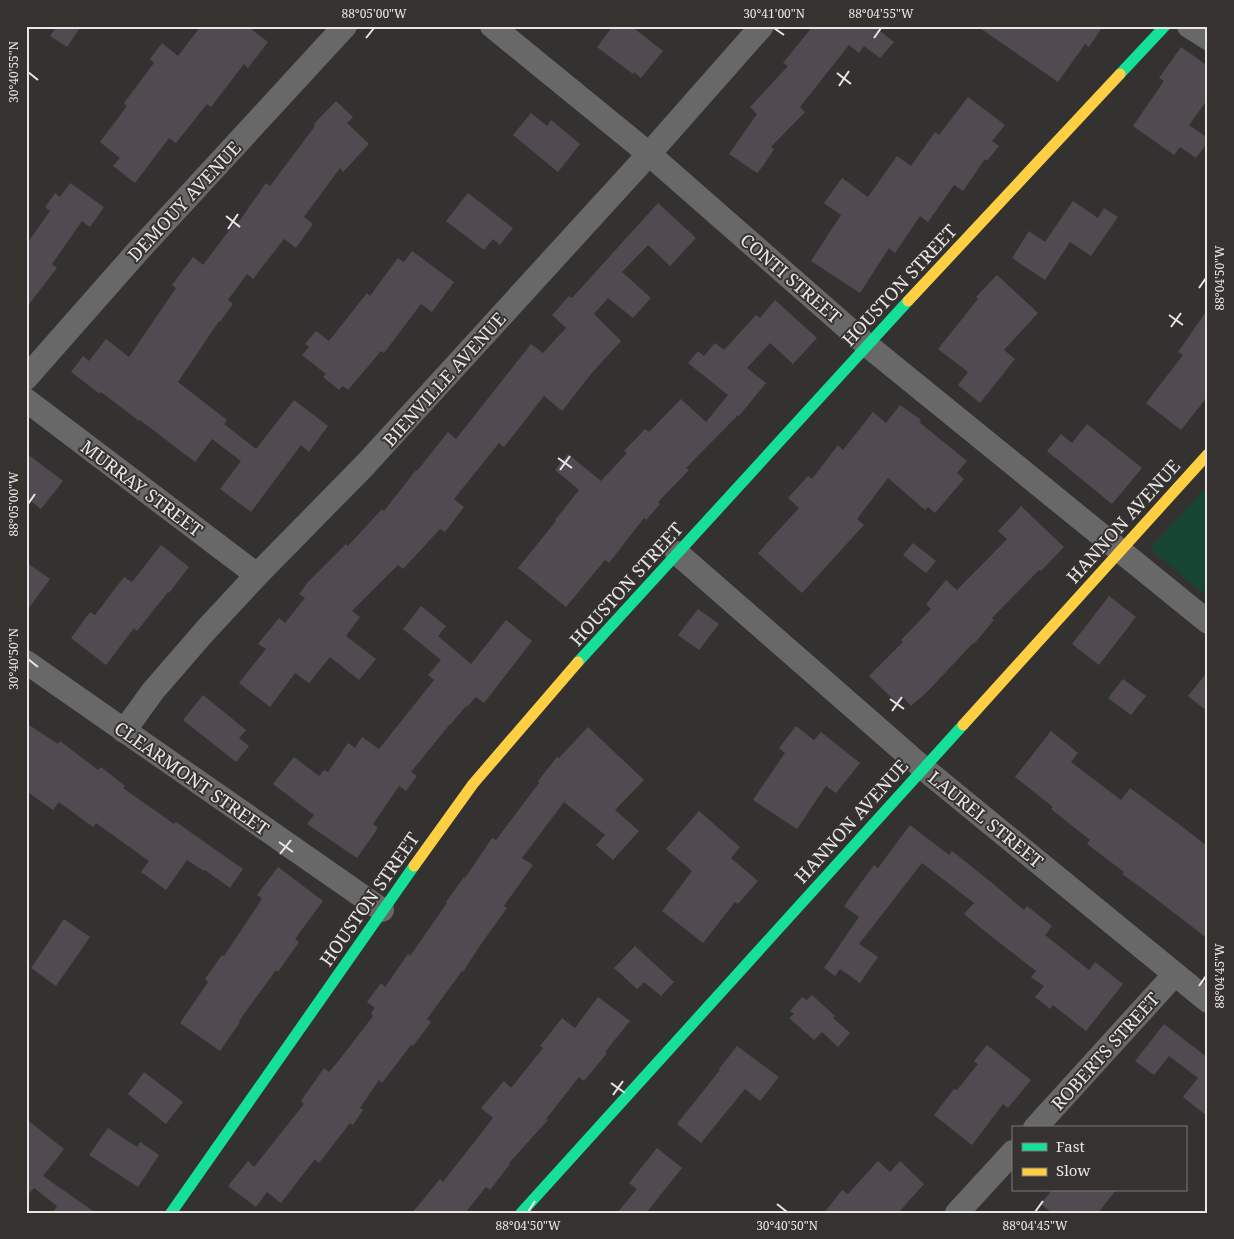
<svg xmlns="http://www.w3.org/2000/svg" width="1234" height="1239" font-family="'Noto Serif',serif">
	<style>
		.grass { fill: #164632 }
		.building { fill: #514a50 }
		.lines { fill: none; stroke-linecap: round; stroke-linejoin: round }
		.street { stroke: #696868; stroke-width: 24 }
		.fast { stroke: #16e098; stroke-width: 11 }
		.slow { stroke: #ffcf43; stroke-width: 11 }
		.ticks { fill: none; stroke: #e9e7e6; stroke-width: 2 }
		.labels { text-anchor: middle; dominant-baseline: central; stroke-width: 4; stroke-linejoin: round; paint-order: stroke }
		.street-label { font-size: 18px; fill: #e9e7e6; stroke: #353230 }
		.neatline { fill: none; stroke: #e9e7e6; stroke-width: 2 }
		.ticks-label { font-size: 12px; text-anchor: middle; fill: #e9e7e6 }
	</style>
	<rect width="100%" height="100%" fill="#343231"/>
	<!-- grass -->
	<path class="grass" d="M1208,485V597L1150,549Z"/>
	<!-- building -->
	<g class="building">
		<path d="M57,26H81L67,47L50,36Z"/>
		<path d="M201,26H247L268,42L248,68L244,64L211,107L207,104L176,143L169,138L135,183L113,166L120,158L100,142L127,106L124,103L154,63L150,59L162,43L178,56Z"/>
		<path d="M613,26H631L663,51L641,78L634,72L633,74L597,47Z"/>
		<path d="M813,26H874L894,42L880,58L864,46L859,53L849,45L800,107L805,112L771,147L774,149L763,166L757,173L729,154L757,114L750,107L788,66L783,63Z"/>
		<path d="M977,26H1103L1089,47L1085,44L1058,82Z"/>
		<path d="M1181,47L1208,66V99L1189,125L1208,138V142L1196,158L1180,147L1174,155L1133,126L1164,81L1159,78Z"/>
		<path d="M968,97L1005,125L992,141L999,146L987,161L985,159L963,191L954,185L928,222L920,216L895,253L889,248L860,293L811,261L841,215L824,203L842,178L868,197L897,156L911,166L935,132L939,135Z"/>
		<path d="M336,101L353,117L347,123L369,144L343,172L340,168L304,217L313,224L296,248L284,239L253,279L247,274L228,300L233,304L220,322L219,321L178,382L227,420L224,424L256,449L294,400L328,426L309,452L301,445L251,512L220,489L241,461L212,439L195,462L140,420L139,421L101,392L100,394L71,372L83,356L89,361L106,339L129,357L176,288L172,285L193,257L203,265L234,224L236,226L266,183L270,186L315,126L314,124Z"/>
		<path d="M531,113L547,126L551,120L580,144L558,172L513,135Z"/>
		<path d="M70,183L104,207L90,227L82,221L52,264L57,268L26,308V245L50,211L45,207L55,193L60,197Z"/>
		<path d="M468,193L513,228L500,245L493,239L484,250L446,221Z"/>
		<path d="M1073,201L1098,218L1104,208L1118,217L1091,256L1070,242L1045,280L1012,258L1029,231L1045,242Z"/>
		<path d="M658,203L696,238L670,266L648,245L622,272L651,298L633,318L608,298L594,314L621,341L591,374L562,411L544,396L504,447L499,443L454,499L464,507L445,532L440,529L403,569L398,565L352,611L360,617L346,636L376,659L359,680L330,657L309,683L295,673L270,707L239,683L266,649L258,644L279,618L285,623L305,598L299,594L308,582L346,544L348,546L382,509L384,511L416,470L417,471L448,432L456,439L531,344L543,353L566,328L552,315L569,296L572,298Z"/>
		<path d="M412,251L454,282L432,312L421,304L384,353L381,351L348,390L343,386L339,390L323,377L326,374L302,355L309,347L305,344L316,331L329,341L367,293L370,296L398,258L404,262Z"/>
		<path d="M997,275L1038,313L1004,350L1015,359L980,403L958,385L968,372L938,349L978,299L976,297Z"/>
		<path d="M775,300L817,338L793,364L770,343L747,368L766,383L739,416L738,415L686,468L689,470L658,502L660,504L646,520L644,518L609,563L605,560L566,607L518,568L556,521L555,520L579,490L555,470L568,454L601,481L627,453L624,451L645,429L649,432L681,399L706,422L728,395L688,363L698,351L704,356L715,343L724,350L756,315L760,318Z"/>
		<path d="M1208,309V396L1181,430L1146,403L1183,355L1178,352Z"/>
		<path d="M900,405L921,420L919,422L967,461L957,473L964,479L935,513L928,507L925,510L888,478L857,519L864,525L802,593L758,553L799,508L788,498L808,476L812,479L838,445L843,450L873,412L886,423Z"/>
		<path d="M1087,424L1142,468L1112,504L1047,451L1061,434L1072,443Z"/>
		<path d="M26,453L63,481L41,509L26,497Z"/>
		<path d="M1021,506L1064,547L1041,571L1039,570L992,618L994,620L974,644L973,643L928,691L911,706L903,697L897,703L869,676L903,642L901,640L931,609L926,604L946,580L957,590L1007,539L998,531Z"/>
		<path d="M913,543L936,561L926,573L903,555Z"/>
		<path d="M161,545L189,567L169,593L168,592L137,631L134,628L106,665L71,638L90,612L95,615L124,577L132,582Z"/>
		<path d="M26,562L50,579L26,612Z"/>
		<path d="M1109,596L1136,617L1099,665L1072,644Z"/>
		<path d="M421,606L446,626L438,636L471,664L506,620L532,641L484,703L476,697L467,707L466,706L450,725V724L411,772L417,776L406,791L399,786L373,824L378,828L357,858L307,824L314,815L273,784L294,757L319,776L324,770L328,772L348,743L355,748L362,737L379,749L434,680L428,675L441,660L403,629Z"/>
		<path d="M698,609L719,624L699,650L678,635Z"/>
		<path d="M1208,671V712L1188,696Z"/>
		<path d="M1123,679L1146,696L1131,715L1108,698Z"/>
		<path d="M203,695L246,730L239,738L249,746L236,762L183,720Z"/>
		<path d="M26,723L58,744L60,741L98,770L101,767L125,786L123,788L174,824L176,822L243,869L230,888L205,870L204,871L187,860L166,890L141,872L149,861L96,823L93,827L59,802L53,810L26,791Z"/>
		<path d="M796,726L814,740L821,732L860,763L836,793L826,786L797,829L753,800L785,753L779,748Z"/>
		<path d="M588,727L644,780L615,810L639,831L613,860L596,845L605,835L564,802L522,858L533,865L504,906L507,908L481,944L463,972L462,971L427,1019L431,1022L413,1046L411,1045L382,1083L379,1080L360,1108L363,1110L353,1125L350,1123L319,1163L315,1159L281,1203L267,1192L256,1207L228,1186L248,1161L254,1167L304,1104L301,1101L324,1068L329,1072L340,1059L373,1016L371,1013L375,1008L367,1002L381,983L385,987L408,954L410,956L447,903L446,902L464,877L465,878L492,838L496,840L539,783L538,781L557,757L559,758Z"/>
		<path d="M1051,731L1078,753L1071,762L1121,800L1130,788L1184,828L1208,847V939L1147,892L1122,874L1124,872L1087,844L1090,840L1051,809L1053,807L1015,777Z"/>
		<path d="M699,811L740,847L731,858L758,881L738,904L735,902L703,943L662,911L692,871L666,849Z"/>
		<path d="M910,825L949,855L952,851L991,882L1024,910L1027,906L1052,926L1045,935L1089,970L1095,962L1123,984L1086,1031L1053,1005L1050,1009L1035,997L1044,986L1031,977L1036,971L987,933L964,914L974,903L922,863L859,944L878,957L860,983L840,969L835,976L824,968L859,917L844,906L874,865L878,868Z"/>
		<path d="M278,867L323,901L295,939L299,942L278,972L276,970L239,1021L240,1022L220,1051L180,1023L208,982L205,979L222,955L224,956L262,899L257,895Z"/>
		<path d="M64,919L90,937L56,986L31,968Z"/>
		<path d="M635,946L674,982L661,996L644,982L637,989L614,968Z"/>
		<path d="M812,995L835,1016L833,1018L850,1033L838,1047L822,1032L814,1040L789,1018L794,1014L790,1011L802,997L807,1000Z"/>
		<path d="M598,997L630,1021L605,1052L607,1053L584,1081L579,1077L546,1119L548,1120L509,1163L510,1164L490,1190L486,1187L465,1213H412L440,1179L443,1182L493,1118L481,1108L504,1081L511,1088L543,1048L540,1046L562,1018L575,1028Z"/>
		<path d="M1164,1024L1208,1058V1117L1183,1097L1198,1078L1169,1056L1154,1075L1135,1061Z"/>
		<path d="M987,1045L1031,1080L1008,1108L1003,1104L972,1145L934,1115L954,1089L957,1090L978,1064L974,1061Z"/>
		<path d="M737,1046L779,1077L760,1101L745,1089L701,1143L677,1124L720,1070L719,1069Z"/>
		<path d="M144,1072L183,1102L166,1124L128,1094Z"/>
		<path d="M26,1119L64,1149L43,1176L96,1213H53L57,1206L34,1188L26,1197Z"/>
		<path d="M108,1128L137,1147L140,1142L159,1155L138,1187L89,1155Z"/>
		<path d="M657,1148L682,1168L646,1213H617L637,1189L629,1183Z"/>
		<path d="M878,1161L890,1172L900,1161L924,1184L898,1213H824L842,1190L848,1194Z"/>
		<path d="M1052,1190H1116L1098,1213H1052L1041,1204Z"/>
	</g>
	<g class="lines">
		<!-- street -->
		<g class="street">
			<path d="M492,26L649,154L867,345L1208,622"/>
			<path d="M1189,26L1208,38"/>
			<path d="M26,378L137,252L345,26"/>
			<path d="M26,400L257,575"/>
			<path d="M677,553L923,768L1208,1001"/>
			<path d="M26,662L382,910"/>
			<path d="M124,731L153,691L205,631L257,575L365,465L649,154L762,26"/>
			<path d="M1035,1128L1175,974"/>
			<path d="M957,1213L1013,1152"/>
		</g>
		<!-- fast -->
		<g class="fast">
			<path d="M1120,74L1165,26"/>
			<path d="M578,662L908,301"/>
			<path d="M171,1213L414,866"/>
			<path d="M521,1213L963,725"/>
		</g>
		<!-- slow -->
		<g class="slow">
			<path d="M908,301L1120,74"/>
			<path d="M963,725L1208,454"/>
			<path d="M414,866L473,784L578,662"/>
		</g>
	</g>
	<!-- ticks -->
	<path class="ticks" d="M774,28L784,35M366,38L374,28M874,38L881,28M28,72L38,80M837,73L851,84M839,86L849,71M226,216L240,227M228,229L238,214M1199,288L1206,278M1169,315L1183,325M1171,327L1181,313M558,458L572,468M560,470L570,456M28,504L35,494M28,659L38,667M890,699L904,709M892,711L902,697M279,842L293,852M280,854L291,840M1199,986L1206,976M611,1083L625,1093M613,1095L623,1081M777,1204L787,1212M528,1212L535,1201M1035,1212L1043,1201"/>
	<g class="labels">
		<!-- street labels -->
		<g class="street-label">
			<text transform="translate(184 201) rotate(-47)">DEMOUY AVENUE</text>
			<text transform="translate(791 278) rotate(41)">CONTI STREET</text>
			<text transform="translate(899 285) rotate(-47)">HOUSTON STREET</text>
			<text transform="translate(444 379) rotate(-48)">BIENVILLE AVENUE</text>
			<text transform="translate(142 488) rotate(37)">MURRAY STREET</text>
			<text transform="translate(1123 521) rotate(-48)">HANNON AVENUE</text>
			<text transform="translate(626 584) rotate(-48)">HOUSTON STREET</text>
			<text transform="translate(192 778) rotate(35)">CLEARMONT STREET</text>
			<text transform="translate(986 819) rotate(39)">LAUREL STREET</text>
			<text transform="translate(851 821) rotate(-48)">HANNON AVENUE</text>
			<text transform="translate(369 899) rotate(-55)">HOUSTON STREET</text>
			<text transform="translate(1105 1051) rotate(-48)">ROBERTS STREET</text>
		</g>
	</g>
	<!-- border -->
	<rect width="1234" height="1239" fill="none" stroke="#353230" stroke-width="55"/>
	<!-- legend -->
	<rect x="1012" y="1126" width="175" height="65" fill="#353230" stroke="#7d7a79"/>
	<rect x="1022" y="1143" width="25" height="8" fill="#16e098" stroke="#7d7a79"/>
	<text x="1056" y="1152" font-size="15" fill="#e9e7e6">Fast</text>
	<rect x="1022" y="1168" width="25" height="8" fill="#ffcf43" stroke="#7d7a79"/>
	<text x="1056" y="1176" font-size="15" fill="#e9e7e6">Slow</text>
	<rect x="28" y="28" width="1178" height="1184" class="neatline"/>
	<g class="ticks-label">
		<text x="374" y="18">88°05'00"W</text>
		<text x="774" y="18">30°41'00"N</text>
		<text x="881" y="18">88°04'55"W</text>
		<text transform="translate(14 72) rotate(-90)" y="4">30°40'55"N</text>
		<text transform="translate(1220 278) rotate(-90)" y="4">88°04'50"W</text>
		<text transform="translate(14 504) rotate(-90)" y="4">88°05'00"W</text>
		<text transform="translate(14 659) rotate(-90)" y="4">30°40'50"N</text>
		<text transform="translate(1220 976) rotate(-90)" y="4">88°04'45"W</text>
		<text x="528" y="1230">88°04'50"W</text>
		<text x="787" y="1230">30°40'50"N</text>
		<text x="1035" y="1230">88°04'45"W</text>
	</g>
</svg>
